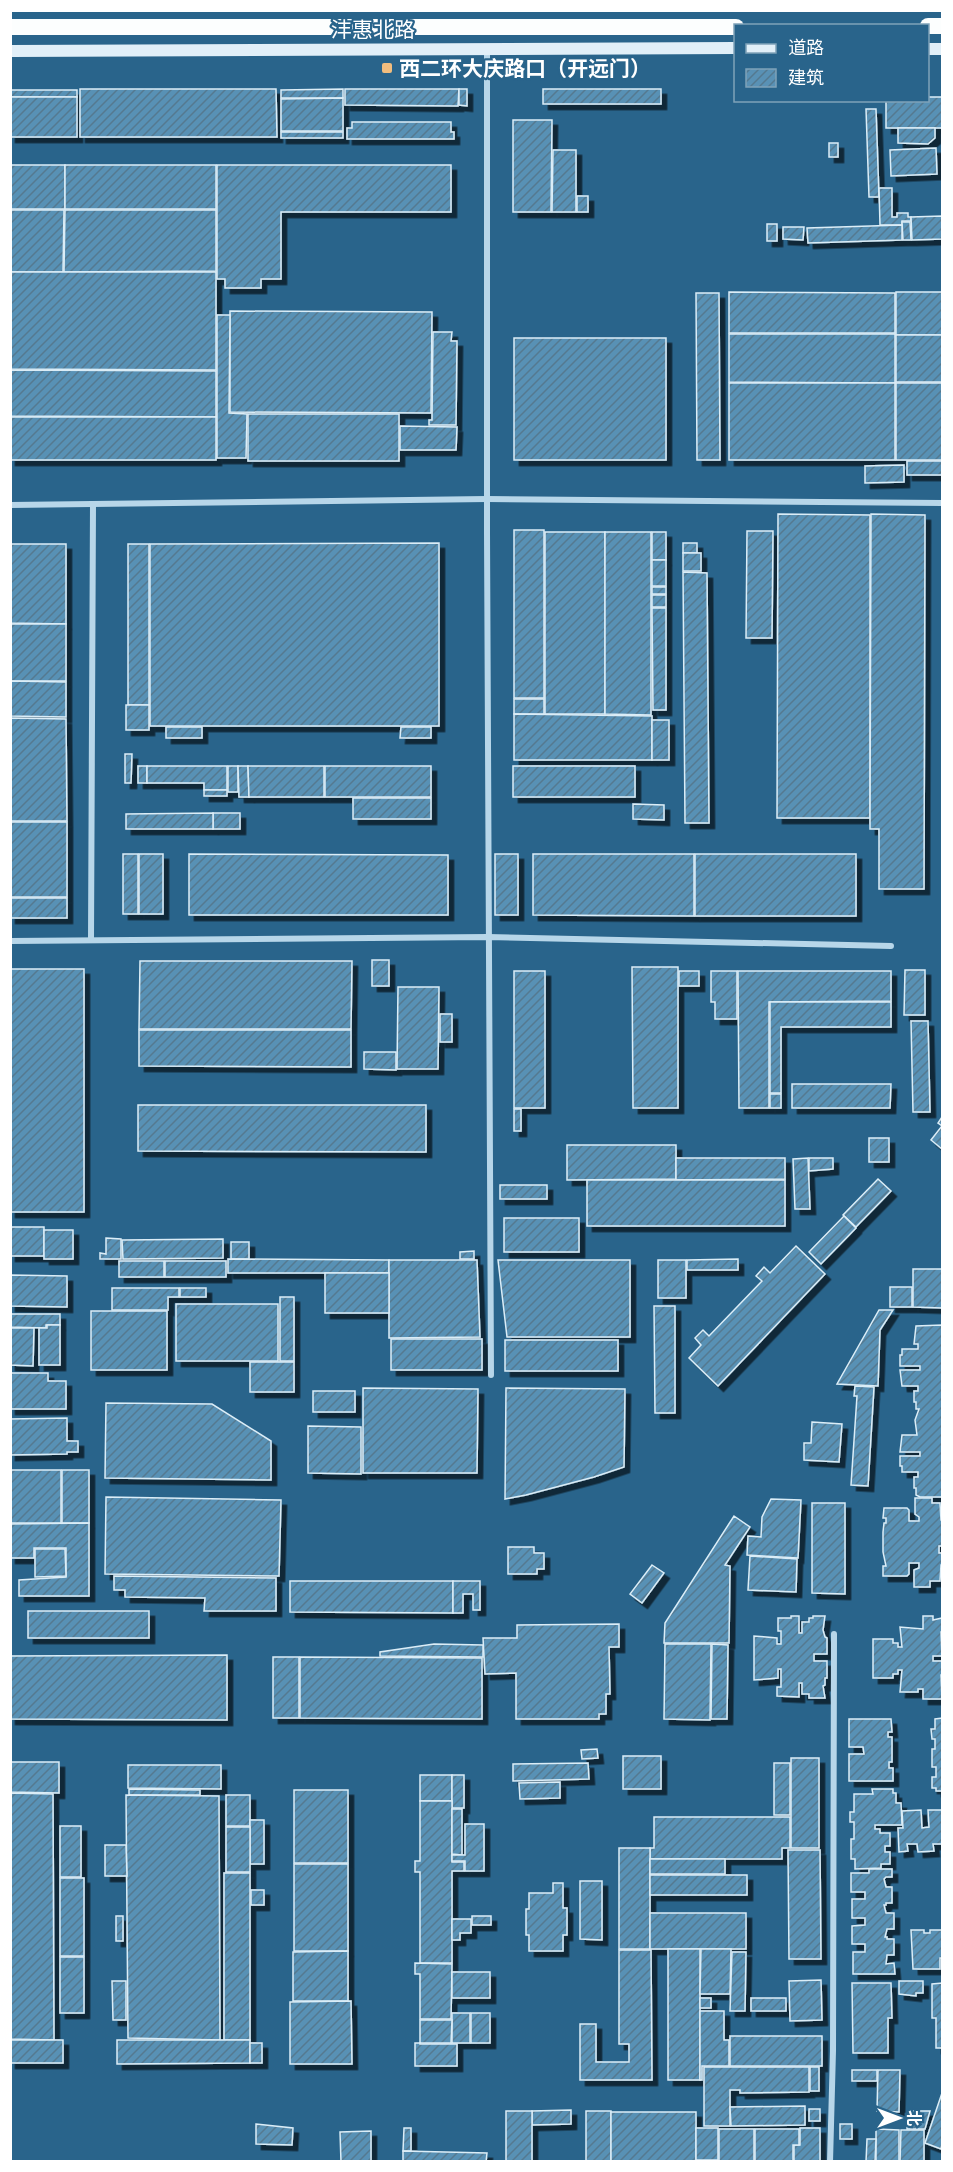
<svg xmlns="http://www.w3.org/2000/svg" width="953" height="2172" font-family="Mulish,'Noto Sans SC',sans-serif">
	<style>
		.building { fill: url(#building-hatch); stroke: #dbedf7; stroke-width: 1.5; filter: url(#shadow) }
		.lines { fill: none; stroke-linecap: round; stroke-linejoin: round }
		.minor { stroke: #b7d6e9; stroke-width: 6 }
		.secondary { stroke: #e1eff8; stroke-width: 12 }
		.trunk { stroke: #fcfefe; stroke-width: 16 }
		.poi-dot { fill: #f1bd7e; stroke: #29648b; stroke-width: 2 }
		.labels { text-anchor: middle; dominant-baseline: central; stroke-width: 4.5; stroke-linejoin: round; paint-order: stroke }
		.street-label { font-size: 21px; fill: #fff; stroke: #29648b }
		.poi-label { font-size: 21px; font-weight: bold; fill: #fff; stroke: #29648b; text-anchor: start }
	</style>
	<defs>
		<pattern id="building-hatch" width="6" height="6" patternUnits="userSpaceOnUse" patternTransform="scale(1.5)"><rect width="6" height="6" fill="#5991b5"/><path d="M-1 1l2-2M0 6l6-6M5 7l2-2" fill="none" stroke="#547990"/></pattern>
		<filter id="shadow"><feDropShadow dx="5.5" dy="5.5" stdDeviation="0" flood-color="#0009"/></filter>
	</defs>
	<rect width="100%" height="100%" fill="#29648b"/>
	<!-- building -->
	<g class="building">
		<path d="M80,89H276L277,137H80Z"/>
		<path d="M343,89V98H281V90Z"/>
		<path d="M345,89H459L458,106L345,105Z"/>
		<path d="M459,89H467V106L459,105Z"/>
		<rect x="543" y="89" width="118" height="15"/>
		<rect x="10" y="90" width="67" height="7"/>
		<rect x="10" y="97" width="67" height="40"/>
		<path d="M928,97H942V128H886V100H928Z"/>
		<path d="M343,98V131H281V99Z"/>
		<path d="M866,109H876L879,197H869Z"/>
		<path d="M513,120H552L551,212H513Z"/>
		<path d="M352,122H451V132H454V139H347V128H352Z"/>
		<path d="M898,128H935V138L928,144L898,143Z"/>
		<rect x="281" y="132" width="62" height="6"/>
		<rect x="829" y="143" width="9" height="14"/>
		<path d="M936,148L937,174L891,176L890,150Z"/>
		<path d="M553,150H576V212H552Z"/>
		<rect x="10" y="165" width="55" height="44"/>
		<rect x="65" y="165" width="151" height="44"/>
		<path d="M217,165H451V212H281V279H261V288H225V279H217Z"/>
		<path d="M879,188H892V217H897V213H908V217H911V221H902V225H880Z"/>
		<rect x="577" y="196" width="11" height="16"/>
		<path d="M10,210H64L63,272H10Z"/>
		<path d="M65,210H216V271L64,272Z"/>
		<path d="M942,216V239L912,240L911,217Z"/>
		<path d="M902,222H910L911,240H903Z"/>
		<rect x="767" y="224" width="10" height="17"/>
		<path d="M902,225V240L808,243L807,228Z"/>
		<path d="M783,227H804L803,240L783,239Z"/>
		<path d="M10,272H216V370L10,369Z"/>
		<path d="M729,292L895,293V333H729Z"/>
		<rect x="896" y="292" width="46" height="43"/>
		<path d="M696,293H719L720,460H697Z"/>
		<path d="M230,311L432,312L431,413L230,412Z"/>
		<path d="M217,315H230L229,413L247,414L246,458H217Z"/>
		<path d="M433,332H452L451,341H457L456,425H429V420H432Z"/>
		<path d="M729,334H895V383L729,382Z"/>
		<rect x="896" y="335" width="46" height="47"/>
		<rect x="514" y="338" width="152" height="122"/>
		<path d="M10,370L216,371V417L10,416Z"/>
		<rect x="729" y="383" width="166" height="77"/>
		<rect x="896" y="383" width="46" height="77"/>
		<rect x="248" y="414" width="151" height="47"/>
		<rect x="10" y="417" width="206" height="43"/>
		<path d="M400,426L457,427L456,450H400Z"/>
		<rect x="907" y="461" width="35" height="14"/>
		<path d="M904,465V482L865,483V466Z"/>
		<path d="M778,514L870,515V818H777Z"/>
		<path d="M871,514L925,515L924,889H879V829H870Z"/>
		<rect x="514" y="530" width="30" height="168"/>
		<path d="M747,531H773L772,638H746Z"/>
		<rect x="545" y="532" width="60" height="182"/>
		<path d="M605,532H651V715L605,714Z"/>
		<rect x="652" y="532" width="14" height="28"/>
		<path d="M439,543V726H150V544Z"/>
		<rect x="683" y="543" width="14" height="10"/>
		<path d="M10,544H66V624L10,623Z"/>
		<rect x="128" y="544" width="21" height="161"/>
		<rect x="683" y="553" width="18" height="18"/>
		<rect x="652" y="560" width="14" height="26"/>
		<path d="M683,572L707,573L709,823H685Z"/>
		<rect x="652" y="587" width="14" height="7"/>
		<rect x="652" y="595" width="14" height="12"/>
		<path d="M652,608H666V710H653Z"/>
		<rect x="10" y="624" width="56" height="57"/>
		<path d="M10,681L66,682V717L10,716Z"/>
		<rect x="514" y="699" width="30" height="15"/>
		<rect x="126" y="705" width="23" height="25"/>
		<path d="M514,714L652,716V760H514Z"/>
		<path d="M10,718L66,719L67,821H10Z"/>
		<rect x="652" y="720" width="17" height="40"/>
		<rect x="166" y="727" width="36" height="11"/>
		<path d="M401,727H431V738H400Z"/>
		<path d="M125,754H132L131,783H125Z"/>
		<rect x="138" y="766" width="9" height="17"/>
		<path d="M147,766H227V790H204V783H147Z"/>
		<rect x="228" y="766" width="10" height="26"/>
		<path d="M238,766H248L249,797H239Z"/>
		<path d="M248,766H324V797H249Z"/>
		<rect x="325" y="766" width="106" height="31"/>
		<rect x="513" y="766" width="122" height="31"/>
		<rect x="204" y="790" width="23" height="6"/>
		<rect x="353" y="798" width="78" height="21"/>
		<path d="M633,804L664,805V820L633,819Z"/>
		<rect x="213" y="813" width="27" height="16"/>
		<path d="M213,813V829H126V814Z"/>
		<rect x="10" y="822" width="57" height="75"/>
		<rect x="123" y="854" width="15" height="60"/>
		<rect x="139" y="854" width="24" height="60"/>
		<path d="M189,854L448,855V915H189Z"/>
		<rect x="495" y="854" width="23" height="61"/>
		<path d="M533,854H694V916L533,915Z"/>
		<rect x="695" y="854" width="161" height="62"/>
		<rect x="10" y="898" width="57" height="20"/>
		<rect x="372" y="960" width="17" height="26"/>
		<path d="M140,961H352L351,1029H139Z"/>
		<path d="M632,967H678V1108H633Z"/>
		<rect x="10" y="969" width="74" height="243"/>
		<path d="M905,970H925V1015H904Z"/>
		<rect x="514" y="971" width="31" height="137"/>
		<rect x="679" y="971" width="20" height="15"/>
		<path d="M711,971H737V1019H715V1002H711Z"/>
		<path d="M738,971H891V1001L769,1002V1108H739Z"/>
		<path d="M398,987H439L438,1069H397Z"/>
		<path d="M770,1002H891V1027H781V1093H770Z"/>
		<rect x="440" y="1014" width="12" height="28"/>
		<path d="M911,1021H928L930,1112H913Z"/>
		<path d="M139,1030H351V1067L139,1066Z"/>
		<path d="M364,1052H396V1070L364,1069Z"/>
		<path d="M792,1084H891L890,1108H792Z"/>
		<rect x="770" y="1094" width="11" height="14"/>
		<path d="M138,1105H426V1152L138,1151Z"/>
		<rect x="514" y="1109" width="7" height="22"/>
		<path d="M942,1117V1149L931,1140L942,1126L938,1123Z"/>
		<rect x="869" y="1138" width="20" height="24"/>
		<path d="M567,1145H676V1179L567,1180Z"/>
		<path d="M676,1158H785V1179L676,1180Z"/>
		<path d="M808,1158L810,1209H795L793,1159Z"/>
		<path d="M809,1158H833V1169L809,1171Z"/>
		<path d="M878,1179L891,1191L856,1227L843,1215Z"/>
		<rect x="587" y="1180" width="198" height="46"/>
		<rect x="500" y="1185" width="47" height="14"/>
		<path d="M844,1216L856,1228L821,1264L809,1252Z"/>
		<rect x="504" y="1218" width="75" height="34"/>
		<rect x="10" y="1227" width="34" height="29"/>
		<rect x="44" y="1230" width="29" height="29"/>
		<path d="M106,1238L121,1239V1259H100V1253L106,1254Z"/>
		<path d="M223,1239V1258L123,1259L122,1240Z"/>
		<rect x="231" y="1242" width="18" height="17"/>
		<path d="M796,1246L825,1274L718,1386L689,1358L701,1345L695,1338L703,1330L709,1336L762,1281L756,1276L764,1267L770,1273Z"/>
		<path d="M474,1251V1259H460V1252Z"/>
		<path d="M228,1259L389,1260V1273H228Z"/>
		<path d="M738,1259V1270H687V1260Z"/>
		<path d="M389,1260H477L480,1337L389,1338Z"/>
		<path d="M498,1260H630V1337H507Z"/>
		<rect x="658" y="1260" width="28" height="38"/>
		<rect x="119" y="1261" width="45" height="16"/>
		<rect x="165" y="1261" width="61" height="16"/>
		<path d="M913,1269H942V1308L913,1307Z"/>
		<rect x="325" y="1273" width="64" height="40"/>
		<path d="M10,1275L67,1276V1307L10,1306Z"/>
		<rect x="890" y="1287" width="22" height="20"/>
		<path d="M112,1288H179V1297H168V1310H112Z"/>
		<rect x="180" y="1288" width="26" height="9"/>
		<rect x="280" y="1297" width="14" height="64"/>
		<rect x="176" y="1304" width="102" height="57"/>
		<path d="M654,1306H675V1413H655Z"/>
		<path d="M879,1310H893L880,1330L878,1386L837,1384Z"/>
		<rect x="91" y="1311" width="76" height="59"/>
		<path d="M10,1314H60V1325H46V1328L10,1327Z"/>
		<path d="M47,1325H60V1365H39V1328H47Z"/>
		<path d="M942,1325V1497H920L916,1495V1488H914V1477H918V1472H902V1466H900V1456H920V1452H900L902,1435H917L915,1420L919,1409H916V1402H914V1391H918V1386H902L900,1370H920V1366H900V1355H902V1349H918V1344H914L916,1326Z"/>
		<path d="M10,1328H34L33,1366L10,1365Z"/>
		<rect x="391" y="1339" width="91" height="31"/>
		<rect x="505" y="1340" width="113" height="31"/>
		<rect x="250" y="1362" width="44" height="30"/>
		<path d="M10,1373H48V1381H66V1409H10Z"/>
		<path d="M855,1386L874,1387L868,1486L851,1485L857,1396H854Z"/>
		<path d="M363,1388L478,1389L477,1473H363Z"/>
		<path d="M506,1388L625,1389L624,1467L594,1477L526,1495L505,1499Z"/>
		<rect x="313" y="1391" width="42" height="21"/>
		<path d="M106,1403L212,1404L271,1441V1480L105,1478Z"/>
		<path d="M67,1418V1441H78V1452H67V1454L10,1455V1419Z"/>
		<path d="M812,1422L842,1424L839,1462L804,1460V1443H811Z"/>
		<path d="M308,1426L361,1427V1474L308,1473Z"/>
		<rect x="10" y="1470" width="51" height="53"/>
		<rect x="62" y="1470" width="27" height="53"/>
		<path d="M106,1497L281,1500L279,1576L105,1574Z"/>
		<path d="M915,1498H932V1503H940L941,1520H942V1546H939V1553H942V1565H941L940,1581H930V1587H914V1570L919,1568V1563H909V1574L907,1576H883V1566H886L883,1552V1532L884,1523H886V1518H883L884,1508H907L909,1510V1521H919V1517L915,1514Z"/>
		<path d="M771,1499L801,1500L798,1558L747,1555L748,1536L761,1537L762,1517Z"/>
		<path d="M812,1503H845V1594L812,1593Z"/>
		<path d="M734,1516L750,1527L725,1565L730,1566L729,1643H664L665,1623Z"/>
		<path d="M89,1523V1596H19V1580L66,1577V1548H34V1558H10V1524Z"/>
		<path d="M508,1547H534V1553H544V1569H537V1574H508Z"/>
		<path d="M35,1549H65L66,1576L35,1577Z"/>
		<path d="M750,1556L797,1559L796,1592L748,1590Z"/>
		<path d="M652,1565L664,1573L642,1603L630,1594Z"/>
		<path d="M114,1576L276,1578V1611H204L205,1598L125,1597V1590H114Z"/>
		<path d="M290,1581H453V1613L290,1612Z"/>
		<path d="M453,1581H480V1610H473V1594H463V1613H453Z"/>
		<rect x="28" y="1611" width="121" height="27"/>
		<path d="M791,1616H799V1633H802V1622H809V1618H813V1616H825L823,1630L825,1637L827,1638V1654H814V1661H827V1678H825V1685L823,1686L825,1698H809V1694H802V1683H799V1697L777,1696V1687H781V1669H778V1678L754,1680V1636L777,1638V1644H781V1631H778V1618H791Z"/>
		<path d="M923,1616H933V1620L942,1618V1632H941L942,1656H933V1661H942V1675H941L942,1699H923V1689H918V1692H900L902,1670H898V1674H893V1678H873V1639H893V1643H898V1647H902L900,1627L923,1629Z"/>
		<path d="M619,1624V1647H609L610,1694H606V1714H599V1719H516V1673L485,1674L483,1638H517V1625Z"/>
		<path d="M434,1644L483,1645V1657L380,1656V1652Z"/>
		<path d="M665,1644H711L710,1720L664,1719Z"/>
		<path d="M712,1644L728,1645L727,1719H711Z"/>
		<path d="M227,1655V1720L10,1719V1656Z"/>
		<rect x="273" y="1657" width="26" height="61"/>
		<path d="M300,1657L482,1658V1719L300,1718Z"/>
		<path d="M942,1718V1791H936V1788H932V1777H936V1767H932V1749H935V1739H932L931,1729H935V1719Z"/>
		<path d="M849,1719H891L892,1732H888V1737H892V1762H889V1768H893V1781H849V1754H864L863,1747H849Z"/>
		<path d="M597,1749L598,1758L582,1759L581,1750Z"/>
		<rect x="623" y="1756" width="38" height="33"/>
		<rect x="791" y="1758" width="28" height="90"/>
		<path d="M10,1762H59V1793L10,1792Z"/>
		<path d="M588,1763L589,1779L513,1781V1764Z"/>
		<rect x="774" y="1763" width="16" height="52"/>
		<path d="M128,1765H221V1789L128,1788Z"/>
		<rect x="420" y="1775" width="32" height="26"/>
		<rect x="452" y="1775" width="12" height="33"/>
		<path d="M560,1782V1798L520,1799L519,1783Z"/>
		<path d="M129,1789L200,1790V1795H129Z"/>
		<path d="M872,1789H893V1793H896V1803H901L902,1825H875V1829H880V1833H890V1846H885V1852H890V1864H881V1868L855,1869V1859H851V1839H854V1822H850V1812H854V1794H873Z"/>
		<rect x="294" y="1790" width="54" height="73"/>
		<path d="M10,1793L53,1794L54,2040L10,2039Z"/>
		<path d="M126,1795L219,1796L220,2040L128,2038Z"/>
		<rect x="226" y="1795" width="24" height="31"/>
		<path d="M420,1801H452V1862H464V1871H452V1963H420V1872H415V1861H420Z"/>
		<path d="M452,1809H462V1855L452,1854Z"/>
		<path d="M921,1810L922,1828L929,1827L928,1810H942V1844H933L934,1851L918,1852L917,1844H907L908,1851L899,1852L898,1828H903L902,1811Z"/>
		<path d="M654,1817H790V1848H782V1859H650V1848H654Z"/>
		<rect x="250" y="1820" width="14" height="44"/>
		<path d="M465,1824H484V1871H465V1861H452V1855H465Z"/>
		<rect x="60" y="1826" width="21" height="51"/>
		<rect x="226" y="1827" width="24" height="45"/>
		<path d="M105,1845H126L127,1876H105Z"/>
		<rect x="619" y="1848" width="31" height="101"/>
		<path d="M788,1850H820L821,1959H789Z"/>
		<rect x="650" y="1859" width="75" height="15"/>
		<rect x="294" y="1864" width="54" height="87"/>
		<path d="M869,1869H892V1877H886L884,1879L886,1887H892V1903H886V1905H884L886,1913H894V1929H887L885,1937H887V1939H894V1955H887L886,1964L894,1963L895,1974H853V1952H865V1944H852V1926L865,1925V1918H852V1899H865V1892H851V1873H869Z"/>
		<rect x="224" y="1873" width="26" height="167"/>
		<rect x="650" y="1875" width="97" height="20"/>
		<rect x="60" y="1878" width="24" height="78"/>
		<path d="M580,1881H602V1940L580,1939Z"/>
		<path d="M553,1883H563V1908H567V1935H563V1951H529V1935H526V1909H529V1893H553Z"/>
		<rect x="251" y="1890" width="13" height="15"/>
		<rect x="650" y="1913" width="96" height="36"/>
		<rect x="116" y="1916" width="7" height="25"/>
		<rect x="472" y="1916" width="19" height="9"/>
		<path d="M452,1919H471V1933H460V1940H452Z"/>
		<path d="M911,1930H924V1933H930V1930H942V1958H940V1969H913Z"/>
		<rect x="668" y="1949" width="32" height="131"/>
		<path d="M701,1949H731L730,1994H700Z"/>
		<path d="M619,1950H651L652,2080H580V2024H596V2062H629V2044H619Z"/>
		<path d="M348,1951V2001H293V1952Z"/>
		<path d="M732,1952H746L745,2011H730Z"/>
		<rect x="60" y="1957" width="24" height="56"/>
		<path d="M415,1963L452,1964L451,2019H420V1974H415Z"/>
		<rect x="452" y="1972" width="38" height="26"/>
		<path d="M821,1980L822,2020L790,2021L789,1981Z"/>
		<path d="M112,1981H126V2020H113Z"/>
		<path d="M899,1981H923V1993H916V1996L899,1994Z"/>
		<path d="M852,1983H891L892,2018H888V2053H853Z"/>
		<path d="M942,1983V2048H936V2018H932V1984Z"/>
		<rect x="700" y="1998" width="11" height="10"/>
		<rect x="751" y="1998" width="35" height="13"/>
		<path d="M351,2001L352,2064H290V2002Z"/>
		<path d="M700,2011H724V2040H729V2066H702V2080H700Z"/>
		<rect x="452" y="2013" width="18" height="30"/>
		<rect x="471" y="2013" width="19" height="30"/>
		<path d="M420,2020H452L451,2043H420Z"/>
		<rect x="730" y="2036" width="92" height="30"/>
		<rect x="10" y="2040" width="53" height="23"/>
		<path d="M117,2040H250V2063L117,2064Z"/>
		<rect x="250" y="2043" width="12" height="20"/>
		<path d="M415,2043H420V2044H457V2066H415Z"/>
		<path d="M704,2067H809V2092L740,2093V2090H730V2126H704Z"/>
		<rect x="810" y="2067" width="9" height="24"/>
		<rect x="852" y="2070" width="25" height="11"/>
		<path d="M878,2070H900L899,2112L877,2111Z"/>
		<path d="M942,2093V2144L941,2149L925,2143Z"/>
		<path d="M805,2106V2125L731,2126L730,2107Z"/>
		<rect x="809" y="2109" width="11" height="12"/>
		<path d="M571,2110V2124L532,2125V2111Z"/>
		<rect x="506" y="2111" width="26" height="51"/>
		<rect x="586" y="2111" width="25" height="51"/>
		<path d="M908,2111H930L925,2129H907Z"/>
		<rect x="611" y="2112" width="85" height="50"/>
		<path d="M256,2124L293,2128L292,2145L256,2144Z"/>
		<rect x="840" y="2124" width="12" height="15"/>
		<path d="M404,2128H411V2151H403Z"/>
		<rect x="696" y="2128" width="22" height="32"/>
		<path d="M800,2128H820V2162H794V2145H800Z"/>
		<rect x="719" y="2129" width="35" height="33"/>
		<path d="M755,2129H799V2145H793V2162H755Z"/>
		<path d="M876,2129L899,2130V2162H876Z"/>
		<path d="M901,2130H924V2162H900Z"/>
		<path d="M371,2131V2162H341L340,2132Z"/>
		<path d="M867,2139H876L875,2162H866Z"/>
		<path d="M403,2151L487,2153L486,2162H403Z"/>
	</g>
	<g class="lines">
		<!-- minor -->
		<g class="minor">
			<path d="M487,49V533L491,1375"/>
			<path d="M10,505L487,499L942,503"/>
			<path d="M91,940L93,504"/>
			<path d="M10,941L488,937L891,946"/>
			<path d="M830,2162L833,2051L834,1634"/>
		</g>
		<!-- secondary -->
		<g class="secondary">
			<path d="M928,49H942"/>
			<path d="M10,51L736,48"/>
		</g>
		<!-- trunk -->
		<g class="trunk">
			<path d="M928,26H942"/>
			<path d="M10,27H736"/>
		</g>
	</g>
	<!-- markers -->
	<rect class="poi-dot" x="381" y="62" width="12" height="12" rx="3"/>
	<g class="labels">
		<!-- street labels -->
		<g class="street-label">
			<text x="373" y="29">沣惠北路</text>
		</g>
		<!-- poi labels -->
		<g class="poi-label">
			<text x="399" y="68">西二环大庆路口（开远门）</text>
		</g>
	</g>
	<!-- border -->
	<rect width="953" height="2172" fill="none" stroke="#ffffff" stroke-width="24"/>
	<!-- legend -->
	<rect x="734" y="24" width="195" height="78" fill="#29648b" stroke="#7fa2b9" stroke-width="1.5"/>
	<rect x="746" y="44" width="30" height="9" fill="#e1eff8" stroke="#7fa2b9" stroke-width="1.5"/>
	<text x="788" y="54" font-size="18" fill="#ffffff">道路</text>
	<rect x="746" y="69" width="30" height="18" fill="url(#building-hatch)" stroke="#7fa2b9" stroke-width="1.5"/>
	<text x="788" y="84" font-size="18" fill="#ffffff">建筑</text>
	<!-- north arrow -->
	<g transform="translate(899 2118) rotate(90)" stroke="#29648b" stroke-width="4.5" paint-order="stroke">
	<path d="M0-4.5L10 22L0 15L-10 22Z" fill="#ffffff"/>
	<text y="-9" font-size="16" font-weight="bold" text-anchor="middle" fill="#ffffff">北</text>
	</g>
</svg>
